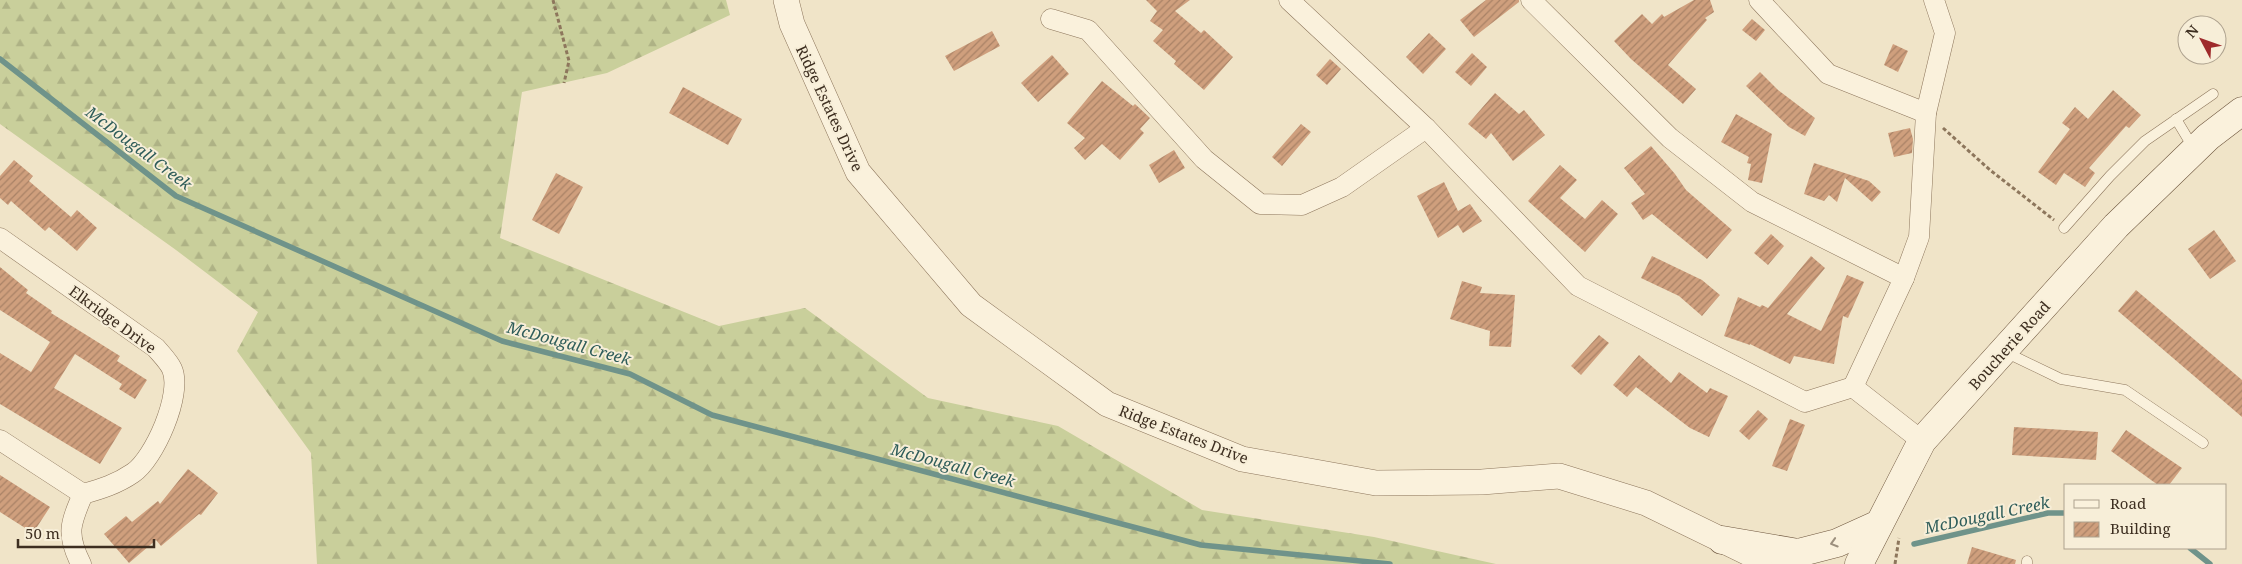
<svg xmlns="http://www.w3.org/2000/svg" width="2242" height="564" font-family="'Noto Serif',serif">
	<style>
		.forest { fill: url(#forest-firs) }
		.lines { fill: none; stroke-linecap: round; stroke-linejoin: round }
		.stream { stroke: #6f938a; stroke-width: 5.5 }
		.building { fill: url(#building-hatch) }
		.service-casing { stroke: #8d765c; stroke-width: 11 }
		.minor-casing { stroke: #8d765c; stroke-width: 21 }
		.tertiary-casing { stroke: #8d765c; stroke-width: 26 }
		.secondary-casing { stroke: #6f573f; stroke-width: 29 }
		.path { stroke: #8d765c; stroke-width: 3; stroke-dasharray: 4 2.5; stroke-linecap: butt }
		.service { stroke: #faf1dc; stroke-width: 10 }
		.minor { stroke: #faf1dc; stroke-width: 20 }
		.tertiary { stroke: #faf1dc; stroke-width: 25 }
		.secondary { stroke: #faf1dc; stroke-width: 28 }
		.oneway { stroke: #9c907e }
		.labels { text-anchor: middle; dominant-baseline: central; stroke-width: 4; stroke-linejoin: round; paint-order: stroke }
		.street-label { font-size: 15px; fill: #3d2e20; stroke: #f7eed8 }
		.water-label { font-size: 16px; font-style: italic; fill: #2f5d5a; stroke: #f7eed8 }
	</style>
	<defs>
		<pattern id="forest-firs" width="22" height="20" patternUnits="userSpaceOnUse" patternTransform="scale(1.25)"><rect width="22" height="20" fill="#c9cf9b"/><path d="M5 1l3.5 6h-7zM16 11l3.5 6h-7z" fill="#aeb285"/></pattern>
		<pattern id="building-hatch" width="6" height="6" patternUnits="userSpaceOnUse" patternTransform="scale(1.25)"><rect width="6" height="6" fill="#cf9f7d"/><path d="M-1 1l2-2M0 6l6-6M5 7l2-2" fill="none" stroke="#a98266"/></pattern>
	</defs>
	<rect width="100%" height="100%" fill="#f0e4c8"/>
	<!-- forest -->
	<path class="forest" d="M0,0H726L730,15L607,73L522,92L500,238L719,326L805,308L928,398L1058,426L1202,510L1374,537L1496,564H317L311,453L237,351L258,312L176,250L0,124Z"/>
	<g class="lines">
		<!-- stream -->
		<g class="stream">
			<path d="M0,59L176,196L502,341L630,374L712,415L1201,545L1390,564"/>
			<path d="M1914,544L2048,513H2066"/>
			<path d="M2190,548L2210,564"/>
		</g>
	</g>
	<!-- building -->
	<g class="building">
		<path d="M1146,0H1190L1175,11L1201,33L1204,30L1233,57L1204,90L1174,64L1176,61L1153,41L1163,30L1150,21L1157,11Z"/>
		<path d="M1486,0H1519V2L1474,37L1460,20Z"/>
		<path d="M1694,0H1710L1714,12L1705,18L1707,20L1668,65L1696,89L1683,104L1631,59L1614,41L1642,14L1652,24L1662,14L1664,17Z"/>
		<path d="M1752,19L1765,30L1756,41L1742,30Z"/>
		<path d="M992,31L1000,46L954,71L945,56Z"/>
		<path d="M1429,33L1446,49L1423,74L1406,57Z"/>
		<path d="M1893,44L1908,51L1898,72L1884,65Z"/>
		<path d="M1472,53L1487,67L1471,86L1455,72Z"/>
		<path d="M1052,55L1069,74L1038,102L1021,83Z"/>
		<path d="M1330,59L1341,69L1327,85L1316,75Z"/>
		<path d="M1760,72L1778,90L1815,118L1805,136L1789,127L1746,86Z"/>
		<path d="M1102,81L1133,106L1135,104L1150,118L1140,129L1144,133L1120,160L1102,144L1085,160L1074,148L1085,138L1067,123Z"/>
		<path d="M683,87L742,119L728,145L669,113Z"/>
		<path d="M2113,90L2141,115L2129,128L2126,126L2089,168L2095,173L2085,187L2064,173L2056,185L2038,172L2070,129L2062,123L2075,107L2088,119Z"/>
		<path d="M1495,93L1519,114L1524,110L1545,135L1513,161L1491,133L1486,139L1468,124Z"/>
		<path d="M1736,114L1772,134L1762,183L1748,180L1751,164L1747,163L1749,157L1721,142Z"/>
		<path d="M1301,124L1311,132L1282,166L1272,157Z"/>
		<path d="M1910,128L1913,139L1912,153L1894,157L1888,133Z"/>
		<path d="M1651,146L1675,174L1686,190L1732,230L1707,259L1652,214L1643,220L1631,203L1645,194L1624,168Z"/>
		<path d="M1174,150L1185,168L1159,183L1149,165Z"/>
		<path d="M14,160L33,176L29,181L71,217L77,210L97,228L77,251L49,227L45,231L11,201L8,205L0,198V176Z"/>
		<path d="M1814,163L1869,181L1881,192L1872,202L1845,178L1837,202L1829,195L1824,201L1804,194Z"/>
		<path d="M1560,165L1577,180L1560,198L1585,219L1602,200L1618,214L1585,252L1528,201Z"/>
		<path d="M556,173L583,187L559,234L532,220Z"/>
		<path d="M1444,182L1458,211L1470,204L1482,221L1463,233L1458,225L1438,238L1417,196Z"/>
		<path d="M2214,230L2236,261L2210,279L2188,249Z"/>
		<path d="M1771,234L1784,246L1768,265L1754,253Z"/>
		<path d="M1652,256L1702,280L1720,295L1702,316L1679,296L1641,278Z"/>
		<path d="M1811,256L1825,268L1787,314L1821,331L1847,275L1864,282L1848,318L1843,316L1834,364L1794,356L1790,364L1750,344V345L1724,336L1738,297L1760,307L1762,305L1768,308Z"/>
		<path d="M0,267L28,290L26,293L52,311L51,313L120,356L117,361L147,380L135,399L119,389L122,384L75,354L54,388L122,428L100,464L0,404V353L31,372L50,342L0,310Z"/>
		<path d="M1462,281L1482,287L1480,293L1515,295L1511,347L1489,346L1490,331L1450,319Z"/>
		<path d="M2136,290L2242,380V417L2118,311Z"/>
		<path d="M1599,335L1609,343L1581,375L1571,366Z"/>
		<path d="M1639,355L1671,383L1679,372L1707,393L1710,388L1728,396L1709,437L1690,428L1636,387L1627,397L1613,385Z"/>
		<path d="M1758,410L1768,419L1749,440L1739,431Z"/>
		<path d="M1790,419L1805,425L1787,471L1772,466Z"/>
		<path d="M2014,427L2098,432L2096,460L2012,455Z"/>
		<path d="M2126,430L2182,468L2169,485H2158L2111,451Z"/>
		<path d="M188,469L218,493L201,515L199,514L161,546L156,540L129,563L104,534L126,516L132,522L158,501L160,504Z"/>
		<path d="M0,475L50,507L33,533L0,512Z"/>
		<path d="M1972,547L2016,560L2015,564H1967Z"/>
	</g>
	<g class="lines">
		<defs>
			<g id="service">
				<path d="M2176,119L2194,149"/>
				<path d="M2064,228L2110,176L2145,141L2213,94"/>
				<path d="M2005,352L2061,379L2125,390L2203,443"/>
				<path d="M2027,564V561"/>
			</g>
			<g id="minor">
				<path d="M1289,0L1426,128"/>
				<path d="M1531,0L1670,138L1752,202L1904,278"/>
				<path d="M1759,0L1828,74L1926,113"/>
				<path d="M1051,19L1088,30L1204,159L1260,204L1302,205L1342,187L1426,128L1578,286L1805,402L1853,387L1904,278L1919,237L1926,113L1945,33L1934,0"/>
				<path d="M0,238L156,348C161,354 169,362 172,369C183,394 154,459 133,473C117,484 101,489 83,494L0,440"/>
				<path d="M1853,387L1922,441"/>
				<path d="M81,564C66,534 70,524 83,494"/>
			</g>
			<path id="tertiary" d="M786,0L792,24L858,172L971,305L1107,404L1242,459L1376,483L1482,482L1559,476L1646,503L1771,564"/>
			<g id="secondary">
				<path d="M1722,540L1798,553L1837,543L1879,524"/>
				<path d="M1859,564L1922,441L2116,226L2208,137L2242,111"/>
			</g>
		</defs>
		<!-- service casing -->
		<use href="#service" class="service-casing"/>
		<!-- minor casing -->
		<use href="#minor" class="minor-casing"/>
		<!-- tertiary casing -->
		<use href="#tertiary" class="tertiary-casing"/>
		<!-- secondary casing -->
		<use href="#secondary" class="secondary-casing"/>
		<!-- path -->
		<g class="path">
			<path d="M553,0L569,61L564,83"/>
			<path d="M1943,128L1990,170L2054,220"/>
			<path d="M1895,564L1899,538"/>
		</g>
		<!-- service -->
		<use href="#service" class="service"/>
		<!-- minor -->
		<use href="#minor" class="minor"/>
		<!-- tertiary -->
		<use href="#tertiary" class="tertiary"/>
		<!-- secondary -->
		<use href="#secondary" class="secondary"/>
	</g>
	<!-- one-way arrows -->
	<defs><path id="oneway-chevron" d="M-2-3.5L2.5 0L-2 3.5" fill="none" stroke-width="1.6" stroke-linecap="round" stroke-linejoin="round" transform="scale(1.25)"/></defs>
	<use class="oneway" href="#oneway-chevron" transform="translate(1834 543) rotate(163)"/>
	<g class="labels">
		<!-- street labels -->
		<g class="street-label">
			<text transform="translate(830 108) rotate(65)">Ridge Estates Drive</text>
			<text transform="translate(113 319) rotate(36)">Elkridge Drive</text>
			<text transform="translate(2009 345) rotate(-48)">Boucherie Road</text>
			<text transform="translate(1184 434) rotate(21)">Ridge Estates Drive</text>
		</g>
		<!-- water labels -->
		<g class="water-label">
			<text transform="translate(139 148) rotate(37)">McDougall Creek</text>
			<text transform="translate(569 343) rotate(15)">McDougall Creek</text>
			<text transform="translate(953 465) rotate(15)">McDougall Creek</text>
			<text transform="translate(1987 515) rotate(-12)">McDougall Creek</text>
		</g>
	</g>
	<!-- legend -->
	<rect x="2064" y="484" width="162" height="65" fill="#f7eed8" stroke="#ada18e"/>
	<rect x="2074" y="500" width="25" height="8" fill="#faf1dc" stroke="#ada18e"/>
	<text x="2110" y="509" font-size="15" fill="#3d2e20">Road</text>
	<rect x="2074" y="522" width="25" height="15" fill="url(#building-hatch)" stroke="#ada18e"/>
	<text x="2110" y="534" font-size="15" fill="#3d2e20">Building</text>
	<!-- north arrow -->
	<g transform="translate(2202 40) rotate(311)"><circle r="24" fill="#f7eed8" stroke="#ada18e"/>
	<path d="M0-4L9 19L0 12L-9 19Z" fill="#9e2a2b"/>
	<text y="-8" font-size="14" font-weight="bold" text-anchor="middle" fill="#3d2e20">N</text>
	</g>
	<!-- scale -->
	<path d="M18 539v8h136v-8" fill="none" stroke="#3d2e20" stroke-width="2.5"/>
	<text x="25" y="539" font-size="15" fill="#3d2e20" stroke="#f7eed8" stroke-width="4" paint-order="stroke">50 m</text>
</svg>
